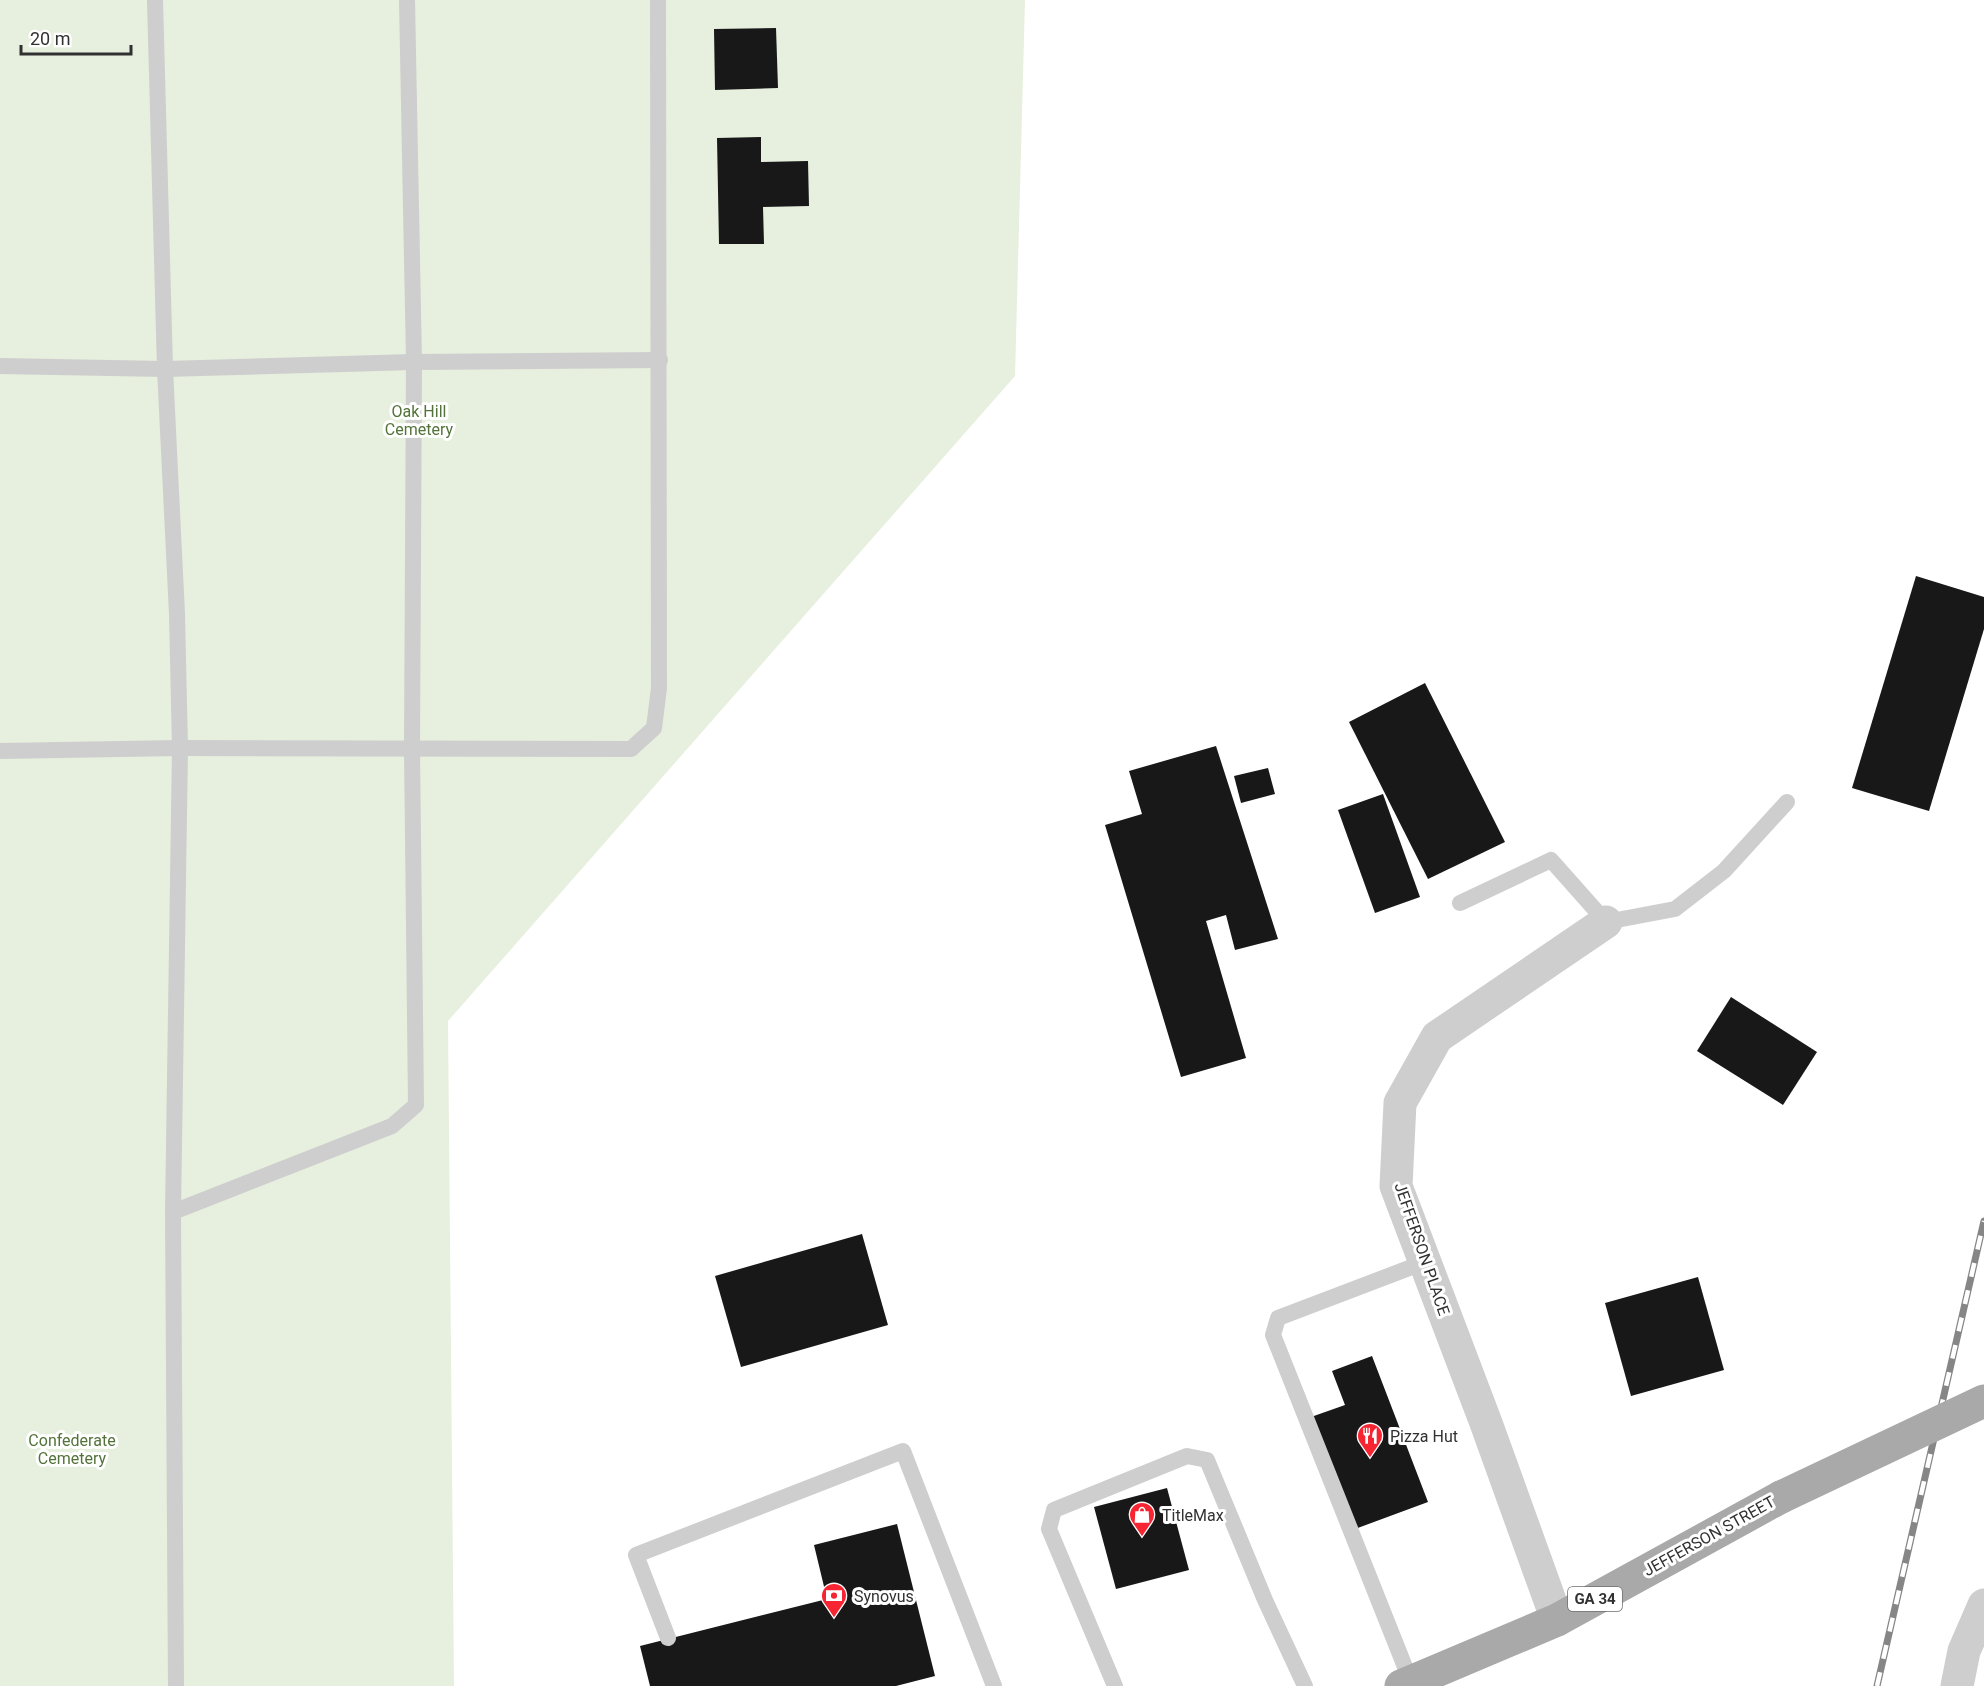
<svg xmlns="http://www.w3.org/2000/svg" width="1984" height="1686" font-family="Roboto,sans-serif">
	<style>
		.green { fill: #e7efde }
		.building { fill: #181818 }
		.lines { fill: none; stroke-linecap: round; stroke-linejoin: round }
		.service { stroke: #cecece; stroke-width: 16 }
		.minor { stroke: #cecece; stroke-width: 33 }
		.primary { stroke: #a9a9a9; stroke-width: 33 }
		.rail-casing { stroke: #868686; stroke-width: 7 }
		.rail { stroke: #fff; stroke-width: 4.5; stroke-dasharray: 14; stroke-linecap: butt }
		.primary-bridge { stroke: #a9a9a9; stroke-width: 33 }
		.labels { text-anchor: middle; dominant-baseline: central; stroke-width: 6; stroke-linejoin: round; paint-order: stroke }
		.shield { fill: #fff; stroke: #6f6f6f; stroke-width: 1.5 }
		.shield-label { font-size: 15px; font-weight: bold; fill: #313131 }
		.park-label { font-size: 16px; fill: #537239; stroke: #fff }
		.street-label { font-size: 16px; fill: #313131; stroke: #fff }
		.poi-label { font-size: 16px; fill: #313131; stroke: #fff; text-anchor: start }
	</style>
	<rect width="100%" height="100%" fill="#fff"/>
	<!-- green -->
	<path class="green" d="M0,0H1025L1015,376L448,1021L454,1686H0Z"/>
	<!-- building -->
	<g class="building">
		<path d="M776,28L778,88L715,90L714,29Z"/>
		<path d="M761,137V162L808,161L809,206L763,207L764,244H719L717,138Z"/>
		<path d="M1916,576L1984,597V629L1929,811L1852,788Z"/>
		<path d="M1425,683L1505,842L1428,879L1349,722Z"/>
		<path d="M1216,746L1278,939L1235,950L1226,915L1206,921L1246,1058L1181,1077L1105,825L1142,814L1129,771Z"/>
		<path d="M1268,768L1275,794L1241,803L1234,776Z"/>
		<path d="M1383,794L1420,897L1375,913L1338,810Z"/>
		<path d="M1731,997L1817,1052L1783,1105L1697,1051Z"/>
		<path d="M862,1234L888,1325L741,1367L715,1276Z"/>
		<path d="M1698,1277L1724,1370L1631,1396L1605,1303Z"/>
		<path d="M1372,1356L1428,1502L1355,1529L1311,1417L1345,1405L1332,1371Z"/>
		<path d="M1167,1488L1189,1570L1116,1589L1094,1507Z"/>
		<path d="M897,1524L935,1676L896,1686H650L640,1646L827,1599L814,1545Z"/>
	</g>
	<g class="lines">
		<!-- service -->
		<g class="service">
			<path d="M155,0L165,369L177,614L180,748L173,1212L176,1686"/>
			<path d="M0,366L165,369L414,362L660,360"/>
			<path d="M0,751L180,748L631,749L654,728L659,688L658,0"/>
			<path d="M1460,903L1551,860L1606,922L1675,909L1724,871L1787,802"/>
			<path d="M173,1212L392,1126L416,1105L412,749L414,362L407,0"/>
			<path d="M668,1638L636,1555L903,1451L994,1686"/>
			<path d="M1411,1682L1273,1335L1278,1318L1425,1262"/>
			<path d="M1115,1686L1049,1529L1054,1510L1187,1456L1207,1460L1265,1600L1305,1686"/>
		</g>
		<!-- minor -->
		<g class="minor">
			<path d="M1557,1620L1486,1423L1396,1186L1400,1103L1437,1037L1606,922"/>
			<path d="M1957,1686L1964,1651L1984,1605"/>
		</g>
		<!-- primary -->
		<path class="primary" d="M1401,1686L1557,1620L1781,1497"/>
		<defs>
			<path id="rail" d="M1877,1686L1984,1221"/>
		</defs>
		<!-- rail casing -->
		<use href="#rail" class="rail-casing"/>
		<!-- rail -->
		<use href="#rail" class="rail"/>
		<!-- primary-bridge -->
		<path class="primary-bridge" d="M1781,1497L1984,1401"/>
	</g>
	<!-- icons -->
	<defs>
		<symbol id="restaurant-pin" viewBox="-11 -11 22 30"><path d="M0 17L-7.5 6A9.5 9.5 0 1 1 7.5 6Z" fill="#f62531" stroke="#fff"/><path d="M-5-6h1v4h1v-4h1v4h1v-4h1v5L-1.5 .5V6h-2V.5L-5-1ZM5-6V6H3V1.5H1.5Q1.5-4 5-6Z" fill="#fff"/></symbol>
		<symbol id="shop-pin" viewBox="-11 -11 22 30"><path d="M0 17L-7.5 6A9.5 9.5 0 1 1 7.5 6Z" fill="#f62531" stroke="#fff"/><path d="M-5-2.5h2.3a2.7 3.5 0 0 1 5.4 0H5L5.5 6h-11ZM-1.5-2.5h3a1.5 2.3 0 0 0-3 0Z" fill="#fff"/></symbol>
		<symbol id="bank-pin" viewBox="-11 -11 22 30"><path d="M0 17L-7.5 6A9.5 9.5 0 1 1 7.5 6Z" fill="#f62531" stroke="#fff"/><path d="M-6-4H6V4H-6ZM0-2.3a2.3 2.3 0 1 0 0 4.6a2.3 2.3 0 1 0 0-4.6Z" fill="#fff"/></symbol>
	</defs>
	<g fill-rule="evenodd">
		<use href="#restaurant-pin" x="1355" y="1421" width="30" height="40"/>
		<use href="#shop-pin" x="1127" y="1500" width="30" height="40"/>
		<use href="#bank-pin" x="819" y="1581" width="30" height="40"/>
	</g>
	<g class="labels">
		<!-- shield labels -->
		<rect class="shield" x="1568" y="1587" width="54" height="24" rx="4.5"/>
		<g class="shield-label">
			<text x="1595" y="1599">GA 34</text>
		</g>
		<!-- park labels -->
		<g class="park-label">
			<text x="419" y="411">Oak Hill<tspan x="419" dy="18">Cemetery</tspan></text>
			<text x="72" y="1440">Confederate<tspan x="72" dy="18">Cemetery</tspan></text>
		</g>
		<!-- street labels -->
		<g class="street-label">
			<text transform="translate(1422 1249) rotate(71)">JEFFERSON PLACE</text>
			<text transform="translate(1709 1536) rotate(-29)">JEFFERSON STREET</text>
		</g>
		<!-- poi labels -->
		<g class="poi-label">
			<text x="1390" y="1436">Pizza Hut</text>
			<text x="1162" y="1515">TitleMax</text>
			<text x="854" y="1596">Synovus</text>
		</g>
	</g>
	<!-- scale -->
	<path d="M21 45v9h110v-9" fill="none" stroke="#313131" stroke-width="3"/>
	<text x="30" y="45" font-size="18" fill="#313131" stroke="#ffffff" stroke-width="4.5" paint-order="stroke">20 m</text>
</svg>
